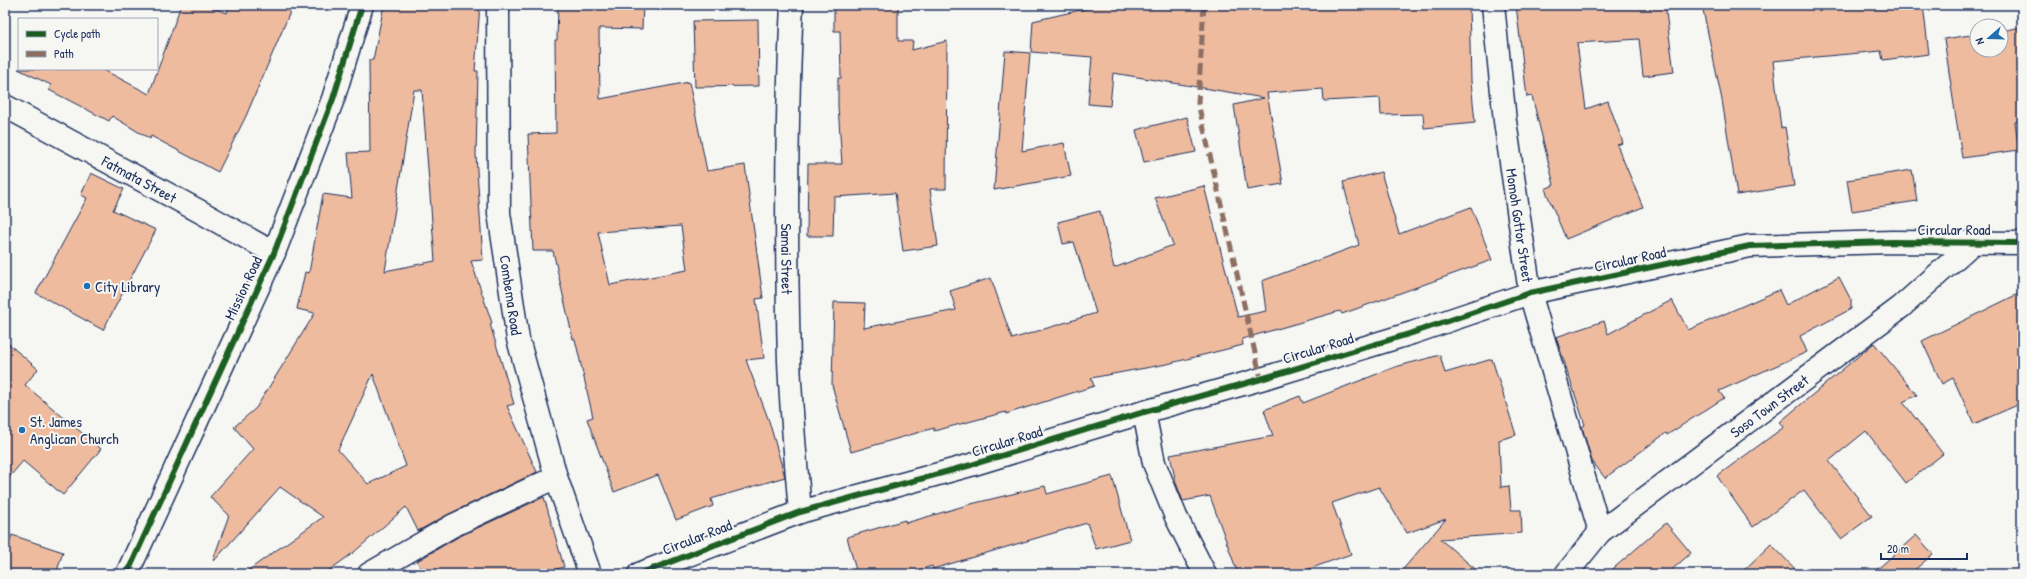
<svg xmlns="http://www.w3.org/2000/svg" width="2027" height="579" font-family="'Patrick Hand',sans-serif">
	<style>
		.building { fill: #eebb9f; stroke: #1b2f5e; fill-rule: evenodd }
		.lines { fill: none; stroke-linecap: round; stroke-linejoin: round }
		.street-casing { stroke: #1b2f5e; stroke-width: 25 }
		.secondary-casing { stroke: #1b2f5e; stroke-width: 25 }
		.street { stroke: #f6f6f2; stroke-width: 22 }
		.secondary { stroke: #f6f6f2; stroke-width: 22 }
		.quiet { stroke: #8d6e63; stroke-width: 5; stroke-dasharray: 10 5; stroke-linecap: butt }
		.cycleway-casing { stroke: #f6f6f2; stroke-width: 8 }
		.cycleway { stroke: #1b5e20; stroke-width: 6 }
		.poi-dot { fill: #1f6fb2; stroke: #f6f6f2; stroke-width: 1.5 }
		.labels { text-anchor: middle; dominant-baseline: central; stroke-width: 4; stroke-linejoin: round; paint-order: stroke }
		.street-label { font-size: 15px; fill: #1b2f5e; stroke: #f6f6f2 }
		.poi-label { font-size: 15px; fill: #1b2f5e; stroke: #f6f6f2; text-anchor: start }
	</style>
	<rect width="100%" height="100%" fill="#f6f6f2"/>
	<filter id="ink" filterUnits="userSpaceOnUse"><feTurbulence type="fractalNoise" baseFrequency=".025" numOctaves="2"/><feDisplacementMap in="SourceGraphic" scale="8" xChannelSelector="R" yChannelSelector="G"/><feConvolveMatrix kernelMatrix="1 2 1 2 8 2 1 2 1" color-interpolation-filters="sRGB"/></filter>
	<g filter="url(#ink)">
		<!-- building -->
		<g class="building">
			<path d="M181,5H205L227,13L230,5H293L246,116L218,172L151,136L150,139L112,116L109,121L49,90L51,85L18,69H102L149,94Z"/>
			<path d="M384,5H480L475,71H478L476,155L483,260L471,261L492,323L490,324L514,404L507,406L537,472L447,515L418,531L406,507L353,553L324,574H243L323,517L280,487L214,561L213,560L229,515L210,497L253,449L234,427L256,408L315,313L297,309L305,272L309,273L323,194L352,198L348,153L370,152L369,60H373ZM414,90H422L435,261L385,271ZM373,374L406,466L368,484L338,450Z"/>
			<path d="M558,5H643L642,29L599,28L600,99L689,82L707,171L745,165L763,298L756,299L764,358L746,360L769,421L785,477L711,499L713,506L676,520L658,475L614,492L587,419L593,417L575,339H573L553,251H533L528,134L556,133L555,40H557ZM681,226L687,270L610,285L598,232Z"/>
			<path d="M834,5H898V41H913L912,50L947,41L946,189H930L938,246L903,251L895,193L834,197L833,236H807L808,164H842L838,106V78H841L840,31H834Z"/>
			<path d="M1102,5H1469L1471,81L1475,123L1424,128L1423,114L1381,115L1380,98L1324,101L1323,89L1267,93L1283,184L1247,190L1234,105L1264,98L1113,73L1110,106L1088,104L1092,57L1031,52L1033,21Z"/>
			<path d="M1516,5H1665L1674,72L1643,76L1639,39L1577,43L1586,109L1608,101L1623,143L1617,145L1643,207L1566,239L1545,189L1554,185L1532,96L1527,97Z"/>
			<path d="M1702,5H1923L1929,54L1883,60L1881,51L1773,61L1781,128L1785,127L1794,186L1737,195L1722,100Z"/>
			<path d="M758,20L759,86L695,87L693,21Z"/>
			<path d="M2022,27V121L2015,122L2019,150L1962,158L1944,39L1977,34V50H2001V31Z"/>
			<path d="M1005,51L1030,53L1022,151L1064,143L1071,176L994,190Z"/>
			<path d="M1187,117L1196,152L1144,162L1136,130Z"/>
			<path d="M1912,170L1917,201L1852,211L1847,180Z"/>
			<path d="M1381,172L1399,234L1471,207L1492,260L1342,314L1340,311L1242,339L1243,345L1167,364L1091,378L1094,386L1006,414V412L934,431V428L851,452L832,385L834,302L865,303L864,328L956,310L950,291L991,278L1012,339L1096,313L1074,242L1063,244L1058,222L1100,211L1114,268L1173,245L1155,198L1204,186L1238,317L1266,311L1262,281L1359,245L1343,182Z"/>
			<path d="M91,173L124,189L113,210L156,230L103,330L36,293L87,198L81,195Z"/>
			<path d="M1839,277L1851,300V309L1800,336L1807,352L1719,391L1724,398L1667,435L1666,433L1605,478L1592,461L1582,427L1585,425L1556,337L1604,321L1608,334L1672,300L1688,330L1779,290L1786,305Z"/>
			<path d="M2022,292V403L1974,424L1953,378L1942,384L1922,341Z"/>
			<path d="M5,341L38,369L25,385L101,449L63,495L23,461L5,482Z"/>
			<path d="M1874,343L1917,395L1903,402L1943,454L1906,483L1866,431L1829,461L1872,516L1841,539L1804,490L1753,527L1717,476L1784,427L1780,422Z"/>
			<path d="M1440,355L1445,373L1492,359L1516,435L1499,440L1501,487L1509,486L1511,510H1521L1522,533L1440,539L1481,574H1399L1446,519L1407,533L1379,487L1332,503L1351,554L1295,574H1238L1210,496L1183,501L1176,483L1170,455L1273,436L1264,410L1300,396L1303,403L1395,367Z"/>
			<path d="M1112,476L1130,540L1096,549L1087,523L933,569L932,566L905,574H857L847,537L905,520L906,523L971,504L1045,486L1047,494Z"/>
			<path d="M544,497L564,567L539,574H424L417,561L458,537Z"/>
			<path d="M1666,523L1691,553L1667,574H1607Z"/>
			<path d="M12,535L63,552L56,574H5V556Z"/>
			<path d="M1916,535L1933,554L1910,574H1872Z"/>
			<path d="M1771,544L1800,574H1740Z"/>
		</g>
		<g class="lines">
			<defs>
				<g id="street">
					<path id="s1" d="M792,5C786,124 786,242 789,361C791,411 796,462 800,512"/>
					<path id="s2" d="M1493,5L1505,121L1530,293L1600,532"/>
					<path id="s3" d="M5,106L199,211L274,253"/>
					<path d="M1144,412L1154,463L1176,517L1205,574"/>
					<path d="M127,574L274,253L333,99L362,5"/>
					<path d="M369,574L452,526L556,477"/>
					<path d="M639,574L800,512L971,465L1144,412L1261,379L1412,333L1530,293L1750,246L1892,242L2022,243"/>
					<path id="s4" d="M1566,574L1600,532L1901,307L1975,241"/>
				</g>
				<g id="secondary">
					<path id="s5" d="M498,5L499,213L518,339L556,477L590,574"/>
				</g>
			</defs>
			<!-- street casing -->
			<use href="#street" class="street-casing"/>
			<!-- secondary casing -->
			<use href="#secondary" class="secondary-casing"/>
			<!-- street -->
			<use href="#street" class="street"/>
			<!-- secondary -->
			<use href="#secondary" class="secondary"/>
			<!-- quiet -->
			<path class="quiet" d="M1204,5L1198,103L1261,379"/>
			<defs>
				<g id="cycleway">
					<path d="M127,574L274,253L333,99L362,5"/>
					<path d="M639,574L800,512L971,465L1144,412L1261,379L1412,333L1530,293L1750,246L1892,242L2022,243"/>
				</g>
			</defs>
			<!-- cycleway casing -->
			<use href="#cycleway" class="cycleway-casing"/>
			<!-- cycleway -->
			<use href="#cycleway" class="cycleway"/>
		</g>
	</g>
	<!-- markers -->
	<g class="poi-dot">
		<circle cx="87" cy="286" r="4"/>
		<circle cx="22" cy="430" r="4"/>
	</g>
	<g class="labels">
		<!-- street labels -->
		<g class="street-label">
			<text stroke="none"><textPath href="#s3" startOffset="153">Fatmata Street</textPath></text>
			<text stroke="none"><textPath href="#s2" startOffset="222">Momoh Gottor Street</textPath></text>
			<text x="1954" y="229">Circular Road</text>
			<text stroke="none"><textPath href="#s1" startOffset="254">Samai Street</textPath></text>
			<text transform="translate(1630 259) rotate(-12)">Circular Road</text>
			<text transform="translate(243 288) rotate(-65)">Mission Road</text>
			<text stroke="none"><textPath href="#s5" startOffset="291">Combema Road</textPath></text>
			<text transform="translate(1318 348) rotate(-17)">Circular Road</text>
			<text stroke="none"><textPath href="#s4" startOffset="265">Soso Town Street</textPath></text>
			<text transform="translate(1007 441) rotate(-17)">Circular Road</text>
			<text transform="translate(697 537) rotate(-21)">Circular Road</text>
		</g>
		<!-- poi labels -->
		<g class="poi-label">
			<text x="95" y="286">City Library</text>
			<text x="30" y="421">St. James<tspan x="30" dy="17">Anglican Church</tspan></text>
		</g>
	</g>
	<!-- margin -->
	<rect width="2027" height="579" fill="none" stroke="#f6f6f2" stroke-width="20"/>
	<rect x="10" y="10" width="2007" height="559" fill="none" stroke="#1b2f5e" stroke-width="1.5" filter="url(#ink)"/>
	<!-- legend -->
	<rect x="18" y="18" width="140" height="52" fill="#f6f6f2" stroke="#9ea6b7"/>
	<rect x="26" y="31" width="20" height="6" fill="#1b5e20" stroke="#9ea6b7"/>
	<text x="54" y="38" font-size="12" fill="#1b2f5e">Cycle path</text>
	<rect x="26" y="51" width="20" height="6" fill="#8d6e63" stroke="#9ea6b7"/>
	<text x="54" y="58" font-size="12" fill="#1b2f5e">Path</text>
	<!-- north arrow -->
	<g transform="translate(1989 38) rotate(250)"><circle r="19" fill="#f6f6f2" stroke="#9ea6b7"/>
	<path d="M0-3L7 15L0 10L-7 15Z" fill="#1f6fb2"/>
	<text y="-6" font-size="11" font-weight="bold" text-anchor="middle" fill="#1b2f5e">N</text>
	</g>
	<!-- scale -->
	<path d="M1881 553v6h86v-6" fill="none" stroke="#1b2f5e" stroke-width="2"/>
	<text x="1887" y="553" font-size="12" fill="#1b2f5e" stroke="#f6f6f2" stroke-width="3" paint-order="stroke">20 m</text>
</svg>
